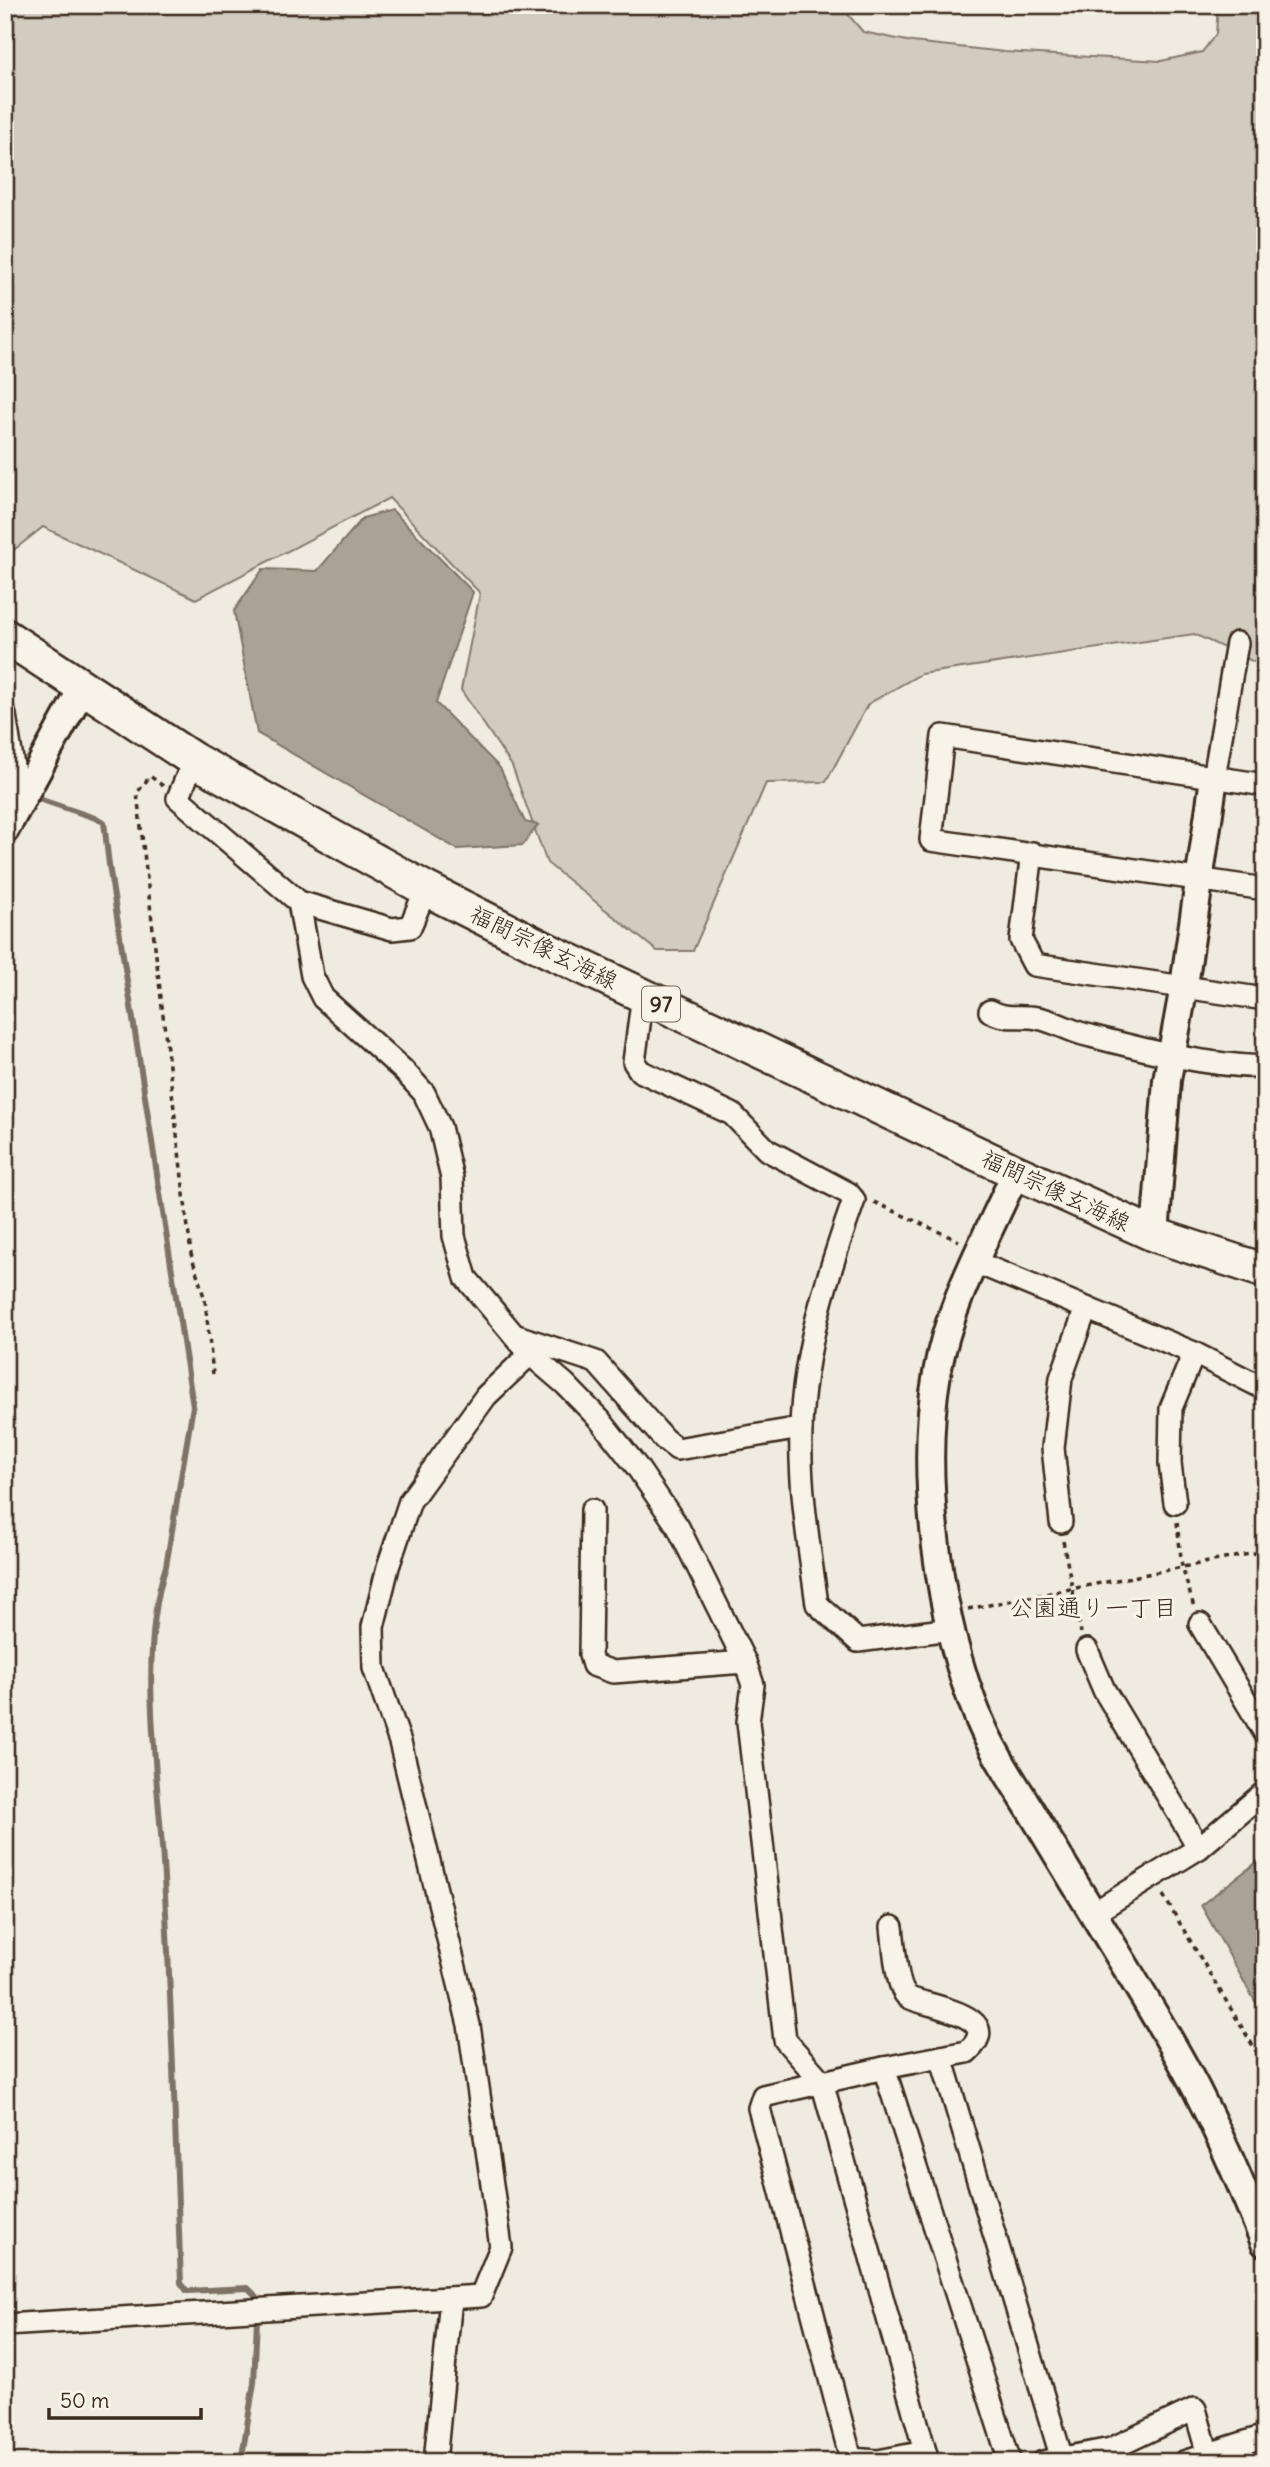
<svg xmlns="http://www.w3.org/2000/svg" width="1270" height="2467" font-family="Delius,'Klee One',sans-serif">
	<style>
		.green { fill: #d1cbc0; stroke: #867a6f; stroke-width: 2 }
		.water { fill: #aaa296; stroke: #7e7266; stroke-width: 2 }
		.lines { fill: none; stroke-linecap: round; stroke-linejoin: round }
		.stream { stroke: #7e7266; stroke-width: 6 }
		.minor-casing { stroke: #3b2a1e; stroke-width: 26 }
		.tertiary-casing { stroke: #3b2a1e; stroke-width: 32 }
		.primary-casing { stroke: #3b2a1e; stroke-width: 38 }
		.path { stroke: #3b2a1e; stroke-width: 3.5; stroke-dasharray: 5 5; stroke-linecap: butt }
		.minor { stroke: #f7f3e8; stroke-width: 21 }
		.tertiary { stroke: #f7f3e8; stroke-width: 26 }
		.primary { stroke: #f7f3e8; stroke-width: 33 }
		.labels { text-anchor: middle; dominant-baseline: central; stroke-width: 6; stroke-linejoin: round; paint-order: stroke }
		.shield { fill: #f7f3e8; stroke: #73665b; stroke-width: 2 }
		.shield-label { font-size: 21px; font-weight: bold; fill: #3b2a1e }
		.street-label { font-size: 23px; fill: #3b2a1e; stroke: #f7f3e8 }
		.neighbourhood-label { font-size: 24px; fill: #3b2a1e; stroke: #f7f3e8 }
	</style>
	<rect width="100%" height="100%" fill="#efebe0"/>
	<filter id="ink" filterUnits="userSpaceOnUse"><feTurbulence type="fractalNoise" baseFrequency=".0143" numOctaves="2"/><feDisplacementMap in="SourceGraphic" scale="14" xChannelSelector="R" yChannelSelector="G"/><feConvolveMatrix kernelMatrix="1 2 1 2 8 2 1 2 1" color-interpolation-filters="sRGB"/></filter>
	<g filter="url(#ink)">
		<!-- green -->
		<path class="green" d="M5,5H840L863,32L912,42L1005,52L1161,61L1202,52L1216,34L1218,5H1265V667L1194,634L921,674L868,704L826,782L766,783L693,951H657L547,863L512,766L461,690L480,593L389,498L196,599L43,527L5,557Z"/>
		<!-- water -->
		<g class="water">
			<path d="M392,510L473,592L436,703L500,768L525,822L538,825L523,845L457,849L257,733L234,611L263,569L317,571L363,518Z"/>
			<path d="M1265,1856V2019L1201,1905Z"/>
		</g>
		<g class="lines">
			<!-- stream -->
			<path class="stream" d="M30,796L95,818L104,822L109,865L193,1406L166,1566C139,1647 156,1762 162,1847C172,1992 175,2137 181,2283L187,2291L248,2288L258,2298L254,2383L241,2462"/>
			<defs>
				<g id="minor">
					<path d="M5,715L19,804"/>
					<path d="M194,760L178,798L299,902L392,929L410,927L426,889"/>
					<path d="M1214,778L1237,643"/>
					<path d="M1265,785L943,736L931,840L1265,889"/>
					<path d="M1032,853L1021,940L1034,965L1265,999"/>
					<path d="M299,902L312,976L323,998L403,1070L424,1093L440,1127L452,1178L454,1236L466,1278L530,1354L565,1384L600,1420L637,1467L678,1527L745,1662L753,1685L748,1722L785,2040L822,2082L928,2462"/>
					<path d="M643,995L634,1062L640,1071L732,1114L767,1150L848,1193L854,1200C828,1273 803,1350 801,1429C799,1487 809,1546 817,1604L858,1641L951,1629"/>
					<path d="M990,1011C1006,1020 1020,1015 1037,1018C1052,1020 1068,1030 1083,1034C1145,1050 1200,1065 1265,1067"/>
					<path d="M975,1262L1194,1353L1265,1389"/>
					<path d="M514,1335L596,1362L664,1439L677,1449L801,1428"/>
					<path d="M1175,1503L1170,1463L1171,1408L1194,1353"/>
					<path d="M592,1510L590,1655L593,1665L613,1672L745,1662"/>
					<path d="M1061,1522L1053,1448L1061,1378L1086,1308"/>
					<path d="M1200,1624L1265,1733"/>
					<path d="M1087,1650L1104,1690L1199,1848"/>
					<path d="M1092,1914L1199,1848L1265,1792"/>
					<path d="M892,1927C894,1943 896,1987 907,1996C918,2006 1011,2013 967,2052L884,2068L1010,2462"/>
					<path d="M941,2057L1062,2459"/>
					<path d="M884,2068L763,2096L759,2108L851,2459L878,2461L925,2452"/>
					<path d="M5,2325L481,2296L501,2247L469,2025L400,1742L374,1668L373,1627L388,1567L410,1501L486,1396L530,1354"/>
					<path d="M435,2462L451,2298"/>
					<path d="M1043,2462L1111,2449L1195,2409L1210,2462"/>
					<path d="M1184,2462L1265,2436"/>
				</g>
				<g id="tertiary">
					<path d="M5,830L83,687"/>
					<path d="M1016,1172C987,1237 949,1303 937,1373C919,1476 939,1623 979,1719C994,1755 1017,1787 1037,1821C1081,1895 1127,1967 1170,2041C1208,2106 1237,2174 1265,2243"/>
					<path d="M1155,1235L1167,1080L1184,986L1214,778"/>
				</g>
				<path id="primary" d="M5,636L194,760L426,889L549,951L1016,1172L1155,1235L1265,1271"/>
			</defs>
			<!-- minor casing -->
			<use href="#minor" class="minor-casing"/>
			<!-- tertiary casing -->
			<use href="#tertiary" class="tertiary-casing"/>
			<!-- primary casing -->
			<use href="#primary" class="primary-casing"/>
			<!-- path -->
			<g class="path">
				<path d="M163,786L150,776L137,793L191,1254L205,1300L213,1374"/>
				<path d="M874,1202L959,1241"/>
				<path d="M1177,1522L1182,1567L1194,1607"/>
				<path d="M1063,1541L1081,1633"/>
				<path d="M968,1609L1265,1551"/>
				<path d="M1163,1895L1265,2066"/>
			</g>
			<!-- minor -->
			<use href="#minor" class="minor"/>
			<!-- tertiary -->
			<use href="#tertiary" class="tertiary"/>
			<!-- primary -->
			<use href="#primary" class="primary"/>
		</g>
	</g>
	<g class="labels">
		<!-- shield labels -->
		<rect class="shield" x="642" y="986.5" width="38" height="35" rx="5"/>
		<g class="shield-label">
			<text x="661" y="1004">97</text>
		</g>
		<!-- street labels -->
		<g class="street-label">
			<text transform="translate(544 947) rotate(26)">福間宗像玄海線</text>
			<text transform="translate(1056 1190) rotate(25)">福間宗像玄海線</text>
		</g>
		<!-- neighbourhood labels -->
		<g class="neighbourhood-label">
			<text x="1093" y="1607">公園通り一丁目</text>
		</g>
	</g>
	<!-- margin -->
	<rect width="1270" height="2467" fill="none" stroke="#f7f3e8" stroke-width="28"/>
	<rect x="14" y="14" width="1242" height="2439" fill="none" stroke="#3b2a1e" stroke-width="2.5" filter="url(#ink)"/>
	<!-- scale -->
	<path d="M49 2408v10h152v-10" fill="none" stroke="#3b2a1e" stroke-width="3.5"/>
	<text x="60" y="2408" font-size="21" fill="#3b2a1e" stroke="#f7f3e8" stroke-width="5" paint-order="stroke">50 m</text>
</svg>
